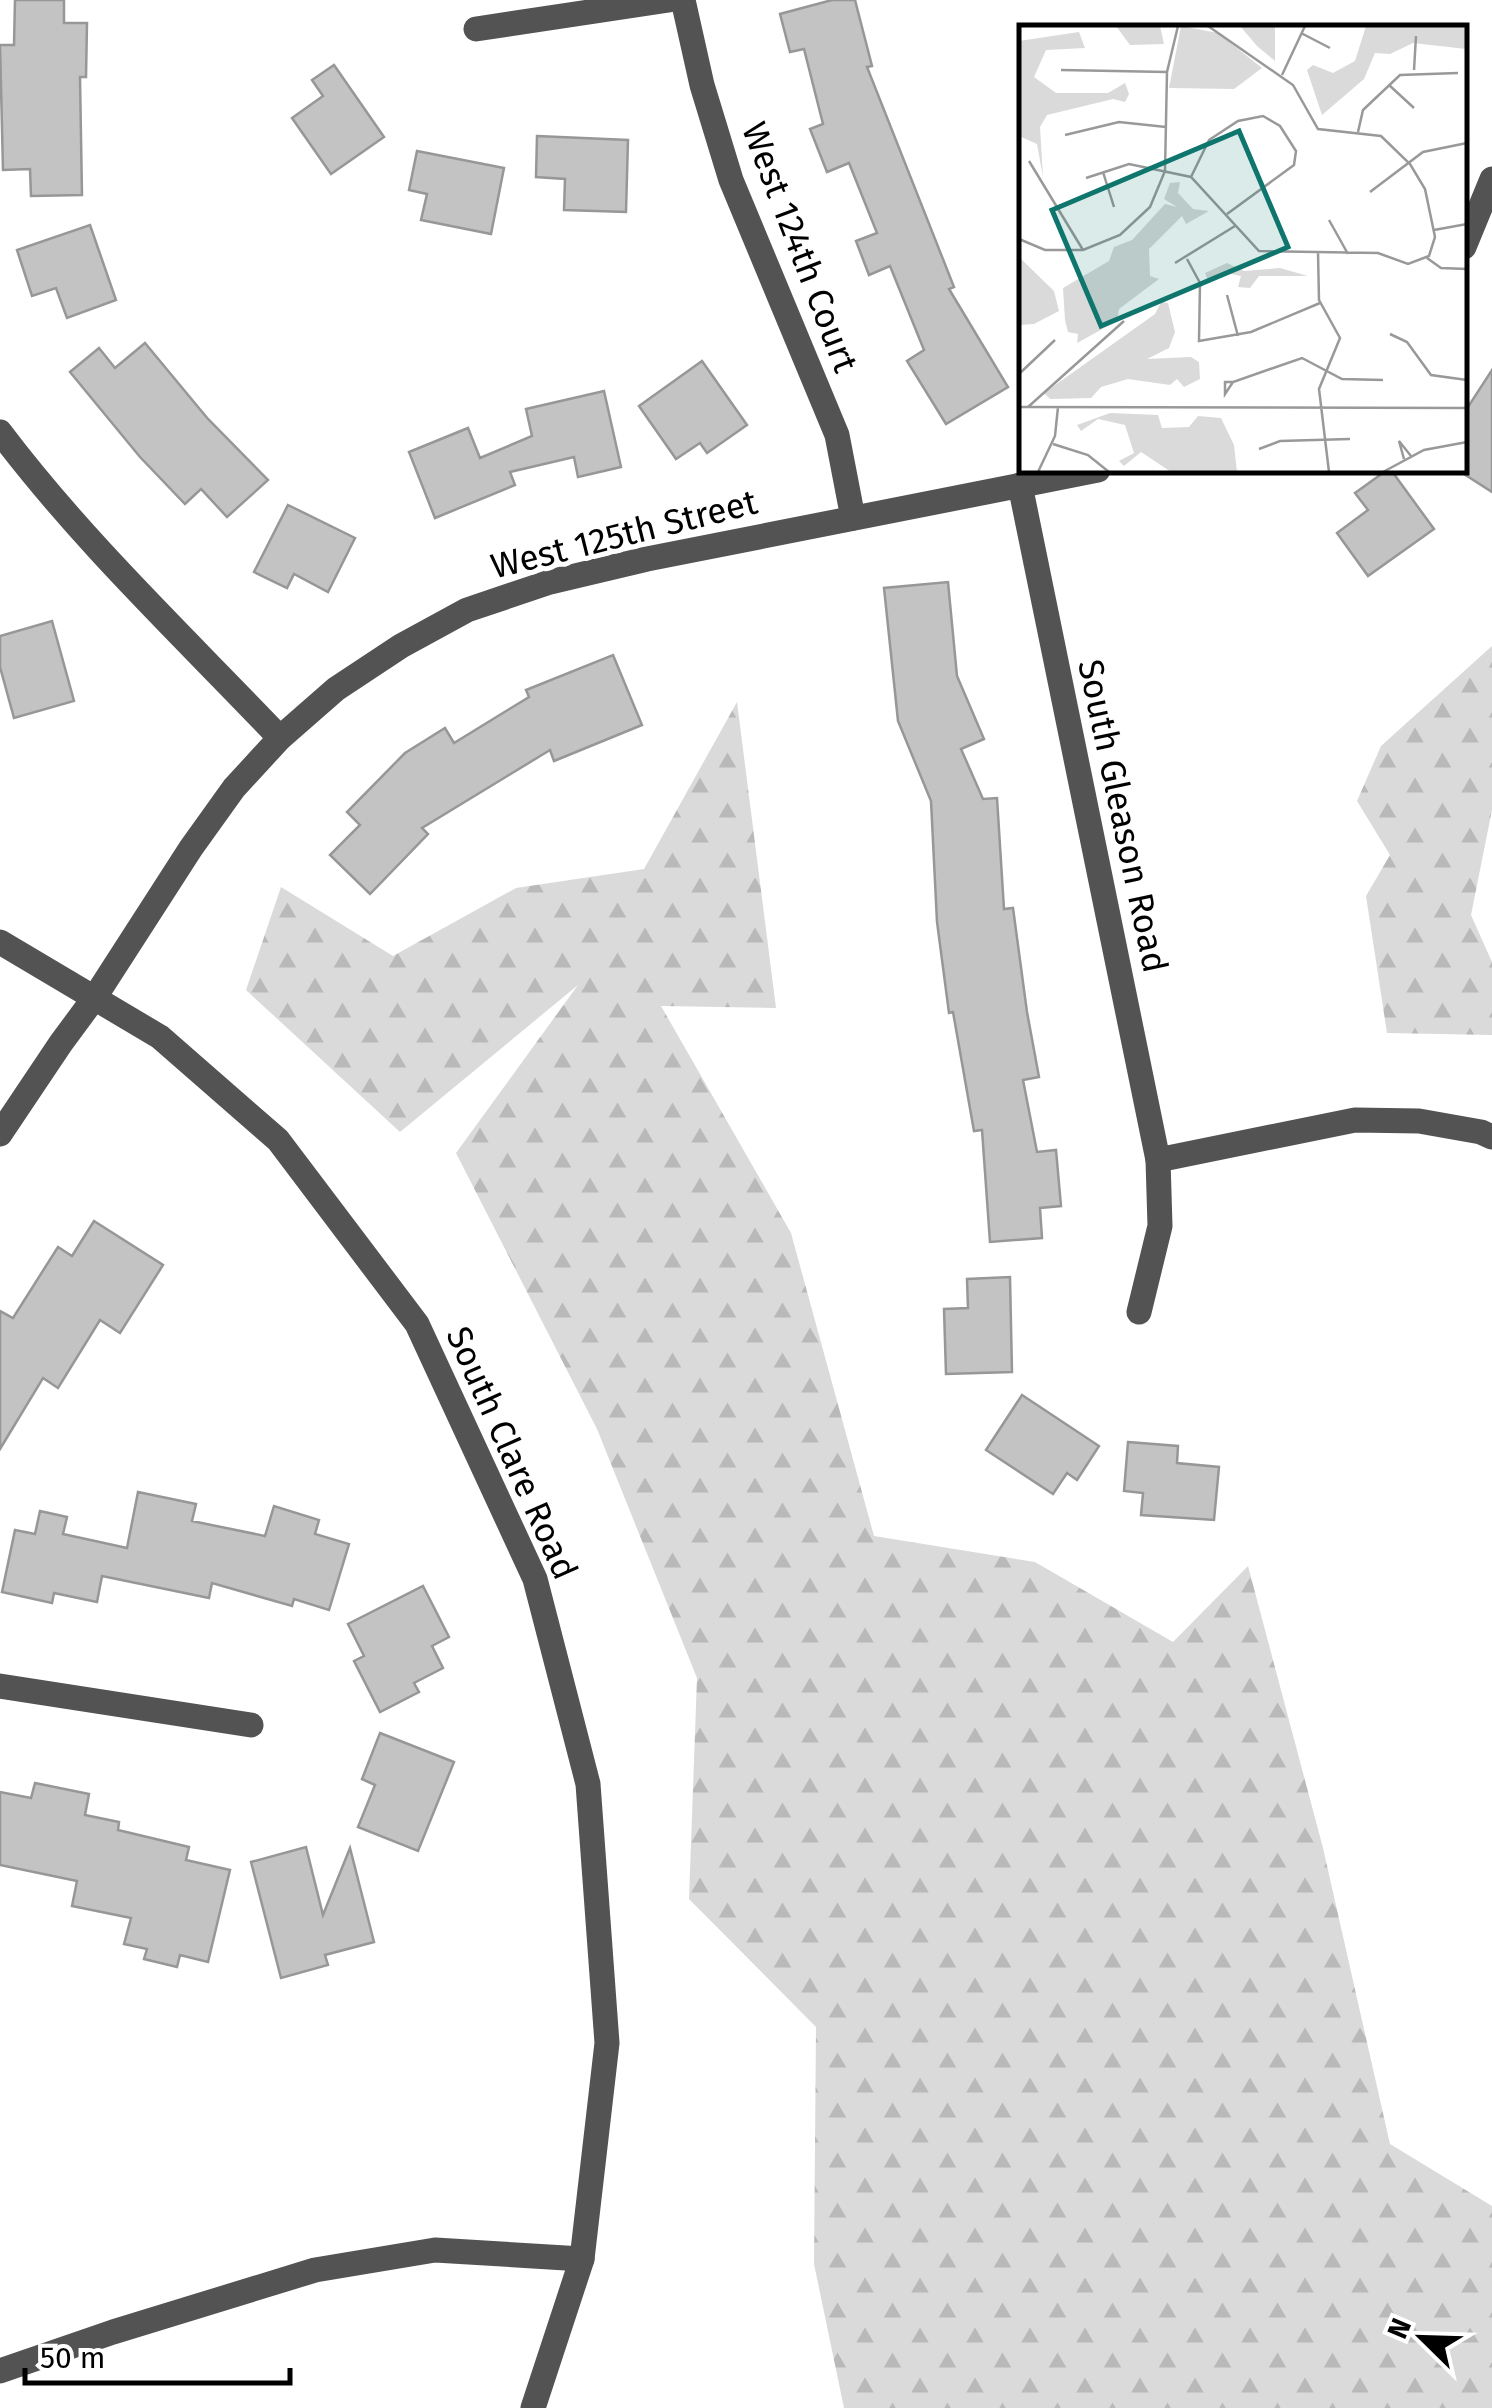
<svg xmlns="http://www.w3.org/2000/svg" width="1492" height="2408" font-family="'Fira Sans',sans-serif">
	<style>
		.forest { fill: url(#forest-firs) }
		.building { fill: #c3c3c3; stroke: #979797; stroke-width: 2.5 }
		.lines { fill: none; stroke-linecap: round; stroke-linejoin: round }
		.minor { stroke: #535353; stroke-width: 25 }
		.labels { text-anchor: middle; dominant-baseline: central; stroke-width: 10; stroke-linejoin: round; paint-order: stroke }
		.street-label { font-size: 35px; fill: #000; stroke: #fff }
		.inset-road { fill: none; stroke: #999; stroke-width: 2.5 }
		.view { fill: #0f766e; fill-opacity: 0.15; stroke: #0f766e; stroke-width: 5 }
		.inset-edge { fill: none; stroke: #000; stroke-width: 5 }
	</style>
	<defs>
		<pattern id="forest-firs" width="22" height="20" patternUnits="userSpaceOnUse" patternTransform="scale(2.5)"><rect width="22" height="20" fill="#dadada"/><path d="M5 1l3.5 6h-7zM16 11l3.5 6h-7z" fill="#b9b9b9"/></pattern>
	</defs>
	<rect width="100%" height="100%" fill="#fff"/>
	<!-- forest -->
	<g class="forest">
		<path d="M1492,646V810L1471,915L1492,962V1035L1387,1033L1366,896L1390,855L1357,801L1381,746Z"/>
		<path d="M737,702L776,1008L661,1006L791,1233L874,1536L1035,1562L1173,1642L1248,1566L1323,1848L1390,2144L1492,2206V2408H844L814,2264L816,2027L689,1899L697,1678L597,1429L456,1153L578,985L400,1132L246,990L281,887L393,956L516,888L644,869Z"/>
	</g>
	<!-- building -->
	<g class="building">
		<path d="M15,0H64V23H87L86,77H80L82,195L31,196L30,169L3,170L0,45H14Z"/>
		<path d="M832,0H855L872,66L867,67L954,287L949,289L1008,387L946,424L907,361L924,350L890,266L869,275L856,241L877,233L849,163L827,172L810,129L823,124L804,49L790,52L780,14Z"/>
		<path d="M334,65L384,137L331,174L292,118L323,96L312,80Z"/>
		<path d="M537,136L628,140L626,212L564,210L565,179L536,177Z"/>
		<path d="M417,151L504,168L491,234L421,220L427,194L409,190Z"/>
		<path d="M90,225L116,300L67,318L56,288L32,296L17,250Z"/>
		<path d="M145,343L208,419L268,480L227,517L201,489L185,504L140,457L70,372L99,348L115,368Z"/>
		<path d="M702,361L747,425L707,453L700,443L676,459L639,406Z"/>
		<path d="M1492,370V492L1464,474V413Z"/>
		<path d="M604,391L621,467L578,477L574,457L510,472L515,485L435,518L409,452L468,428L480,458L532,436L526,409Z"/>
		<path d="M1387,470H1391L1434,529L1368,576L1337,533L1368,510L1355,493Z"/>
		<path d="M288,505L355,538L328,592L294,574L287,588L254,572Z"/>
		<path d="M948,582L957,676L984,739L961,749L983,799L997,798L1004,909L1013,908L1027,1012L1039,1077L1023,1080L1037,1152L1056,1150L1061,1206L1040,1208L1042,1238L990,1242L982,1130L974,1131L953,1012L949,1013L937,922L931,801L898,721L884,588Z"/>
		<path d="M52,621L74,701L14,718L0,667V636Z"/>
		<path d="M613,655L642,725L554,761L550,750L422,828L428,834L370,894L330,855L360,825L347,812L405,753L445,728L454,743L529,697L526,690Z"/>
		<path d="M94,1221L163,1265L120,1333L100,1320L58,1388L43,1378L0,1449V1311L13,1318L58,1247L72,1256Z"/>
		<path d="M1010,1277L1012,1372L946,1374L944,1309L968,1308L967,1279Z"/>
		<path d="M1022,1395L1099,1446L1077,1480L1067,1473L1053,1494L986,1450Z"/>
		<path d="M1128,1442L1178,1446L1177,1463L1219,1467L1214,1520L1141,1515L1143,1493L1124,1491Z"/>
		<path d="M138,1492L196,1504L192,1521L265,1536L274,1506L319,1520L315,1534L349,1544L329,1610L294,1599L292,1606L212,1583L209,1598L102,1576L97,1602L54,1593L52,1603L2,1592L15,1530L35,1534L40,1511L67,1517L63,1534L127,1548Z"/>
		<path d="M423,1586L449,1637L432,1646L443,1668L414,1683L419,1692L380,1712L354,1661L364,1656L348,1624Z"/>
		<path d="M380,1733L454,1762L418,1851L358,1827L375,1785L362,1779Z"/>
		<path d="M35,1783L89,1794L85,1815L119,1822L118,1830L189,1847L186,1860L230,1870L208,1962L180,1955L177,1967L144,1959L147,1949L124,1944L131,1918L72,1906L77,1881L0,1865V1792L31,1798Z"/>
		<path d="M306,1847L323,1915L350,1848L374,1942L325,1955L328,1965L281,1978L251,1862Z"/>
	</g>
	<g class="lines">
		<!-- minor -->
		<g class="minor">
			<path d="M683,0L702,85L731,180L837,435L853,518"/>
			<path d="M476,29L669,0"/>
			<path d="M1464,247L1492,179"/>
			<path d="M0,432C83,542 185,638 280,738"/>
			<path d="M1020,485L1158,1160L1160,1226L1139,1312"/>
			<path d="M0,942L160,1037L278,1140L417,1324L535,1579L588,1784L607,2043L582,2259L533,2408"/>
			<path d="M0,1134L61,1043L95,997L191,848L234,788L280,738L336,689L401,646L467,610L550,582L647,559L1098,470"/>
			<path d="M1158,1160L1355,1120L1419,1121L1481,1132L1492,1137"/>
			<path d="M0,1686L251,1725"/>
			<path d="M0,2371L113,2332L315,2270L435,2250L582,2259"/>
		</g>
	</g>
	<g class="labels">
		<!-- street labels -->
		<g class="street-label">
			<text transform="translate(800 247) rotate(69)">West 124th Court</text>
			<text transform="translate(624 534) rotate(-14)">West 125th Street</text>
			<text transform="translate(1123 816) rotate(78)">South Gleason Road</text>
			<text transform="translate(512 1453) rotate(66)">South Clare Road</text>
		</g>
	</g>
	<!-- overview -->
	<g transform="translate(1019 25)">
		<rect width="448" height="448" fill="#fff"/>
		<path d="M97,1H141L145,19L111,20ZM221,1H256V36L238,21ZM347,1H447V24L394,18L371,29L356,28L345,54L303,90L288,45L294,40L314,48L336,36ZM60,7L66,23L27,25L15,52L37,68H89L106,58L110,69L106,77L94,74L28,90L21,102L24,152L18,119L0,111V16ZM161,157L159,168L174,184L190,186L167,199L163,191L130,224L131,251L140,254L100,284L98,296L58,318L59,309L49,307L46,295L44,263L90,236L95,222L113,215L146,179L158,182L145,174L151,158ZM0,232L35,266L40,286L15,299L0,300ZM208,238L225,246L261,243L289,251H240L231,263L219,262L222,251L207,248L190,258L186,248ZM142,277L149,278L156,307L150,323L128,334L172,332L180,337L181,354L165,362L158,354L151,360L109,354L82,362L72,373L31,374L25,368L136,289ZM91,388L139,390L143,403L170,402L179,391L202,393L215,420L218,447H152L122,427L105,441L100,436L115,428L106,400L79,394L62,406L58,400Z" fill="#dadada"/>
		<path d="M162,1L199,8L243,43L215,64L150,63Z" fill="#dadada"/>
		<path class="inset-road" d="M282,8L311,23M42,45L148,47M395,45L397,11M263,50L286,1M370,60L395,83M339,107L344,85L381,50L439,48M46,110L100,97L147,102M10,136L64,225M84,147L95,182M172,152L190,115L219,96L244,91L261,101L277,126L275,140L208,189M67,153L110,139L172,152L240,226L359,228L389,239L410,231L416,212L406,164L391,139L362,111L299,104L274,60L189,1M351,167L404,127L448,118M310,195L329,229M415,205L448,199M0,214L26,225H64L101,210L131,182L146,146L148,47L159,1M299,227L300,275L321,313L300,364L310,447M408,233L422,243L448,244M168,234L181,258L180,316L232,307L301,278M156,238L216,201M208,270L219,311M371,309L388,317L412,350L448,355M0,349L36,315M214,357H206V369L214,357L283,333L323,354L364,355M0,382L448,383M9,382L105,296M34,419L69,430L90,447M240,424L261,416L331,414M385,434L380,416L392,431M19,447L36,411L39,382M364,447L405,425L448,417"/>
		<path class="view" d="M220,106L269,222L82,301L33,185Z"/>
		<rect width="448" height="448" class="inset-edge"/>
	</g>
	<!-- north arrow -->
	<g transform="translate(1422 2338) rotate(293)" stroke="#ffffff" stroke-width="8" paint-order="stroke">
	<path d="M0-8L18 38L0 25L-18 38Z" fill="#000000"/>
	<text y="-15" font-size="28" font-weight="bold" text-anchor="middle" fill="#000000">N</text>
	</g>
	<!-- scale -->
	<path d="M25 2368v15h265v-15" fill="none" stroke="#000000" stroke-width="5"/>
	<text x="40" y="2368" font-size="30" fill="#000000" stroke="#ffffff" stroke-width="8" paint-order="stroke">50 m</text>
</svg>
